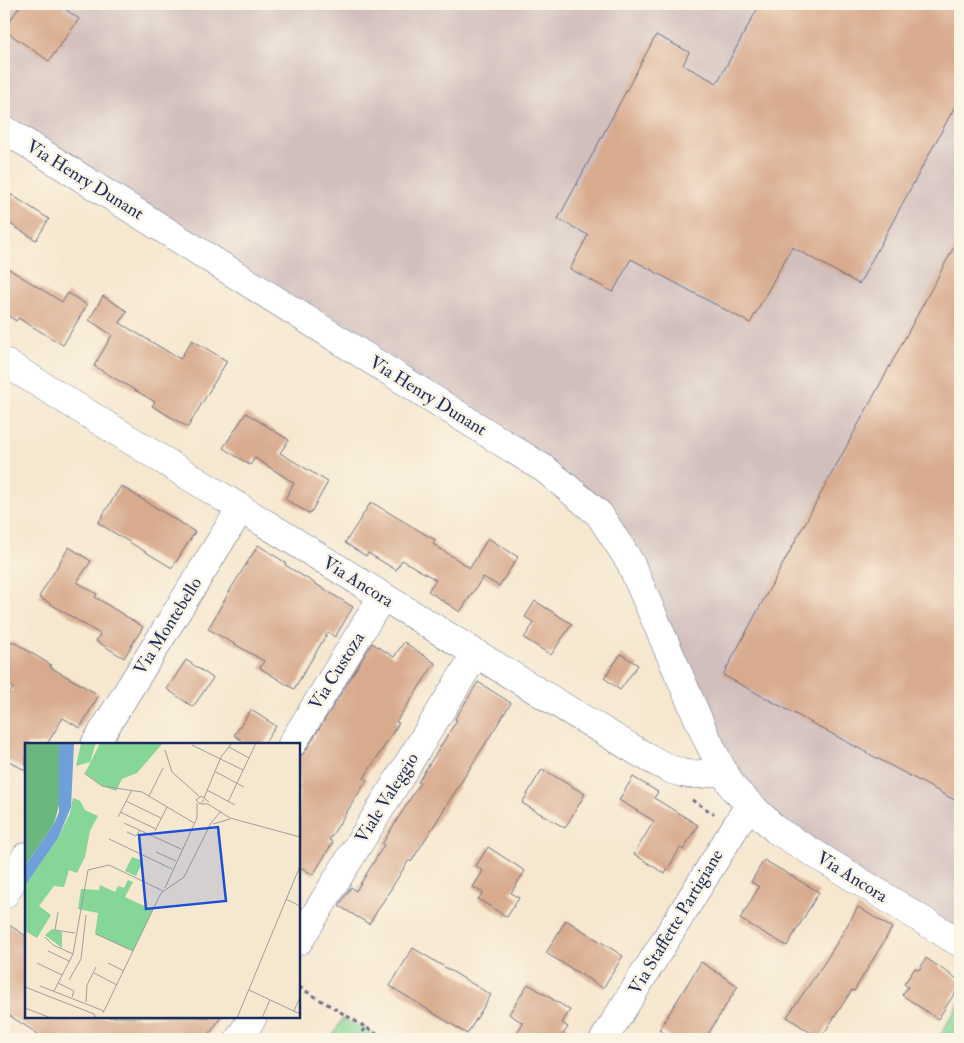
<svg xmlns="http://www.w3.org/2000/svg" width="964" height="1043" font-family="'IM FELL Double Pica',serif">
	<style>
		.industrial { fill: #d1bfbd }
		.green { fill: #85d697; stroke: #50827a }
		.building { fill: #d8aa8e }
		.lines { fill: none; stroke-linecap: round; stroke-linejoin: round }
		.street-casing { stroke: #686f86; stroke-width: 29 }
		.secondary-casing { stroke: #686f86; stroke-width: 29 }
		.path { stroke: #686f86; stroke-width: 3; stroke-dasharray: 4 4; stroke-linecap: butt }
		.street { stroke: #fff; stroke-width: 28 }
		.secondary { stroke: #fff; stroke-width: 28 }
		.labels { text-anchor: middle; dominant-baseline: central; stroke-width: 5; stroke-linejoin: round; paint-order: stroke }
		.street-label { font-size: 18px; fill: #1b2f5e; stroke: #fcf5e5 }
		.inset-road { fill: none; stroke: #9e9da2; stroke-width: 1 }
		.view { fill: #1d4ed8; fill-opacity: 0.15; stroke: #1d4ed8; stroke-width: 2.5 }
		.inset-edge { fill: none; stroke: #1b2f5e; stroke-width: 2.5 }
	</style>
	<rect width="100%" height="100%" fill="#fcf5e5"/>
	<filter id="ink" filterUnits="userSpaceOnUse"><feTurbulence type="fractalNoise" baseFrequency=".02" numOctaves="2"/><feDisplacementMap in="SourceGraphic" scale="10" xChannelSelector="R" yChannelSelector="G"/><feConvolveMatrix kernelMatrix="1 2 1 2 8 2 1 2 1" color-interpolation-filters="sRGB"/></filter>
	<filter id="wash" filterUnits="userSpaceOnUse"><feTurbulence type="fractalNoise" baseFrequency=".0096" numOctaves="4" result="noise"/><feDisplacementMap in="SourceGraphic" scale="20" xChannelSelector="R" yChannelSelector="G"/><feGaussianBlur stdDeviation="1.12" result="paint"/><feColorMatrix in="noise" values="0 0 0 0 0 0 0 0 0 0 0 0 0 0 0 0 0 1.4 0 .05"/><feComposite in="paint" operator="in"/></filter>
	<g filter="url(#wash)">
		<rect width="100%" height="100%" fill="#f6e7cf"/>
		<!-- industrial -->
		<path class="industrial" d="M4,4H960V941L789,836L748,788L704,716L627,539L20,126L4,109Z"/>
		<!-- green -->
		<g class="green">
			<path d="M960,1002V1039H938Z"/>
			<path d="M342,1019L365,1028L383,1039H331Z"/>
		</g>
		<g id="blocks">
			<!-- building -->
			<g class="building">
				<path d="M21,4H58L79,19L49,61L4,30Z"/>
				<path d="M760,4H960V97L859,284L792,247L750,323L631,259L613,292L570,269L588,235L558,219L656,35L689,52L683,65L717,83Z"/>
				<path d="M4,190L49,219L36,240L4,220Z"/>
				<path d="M960,236V803L723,675Z"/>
				<path d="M4,266L62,302L68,293L87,305L63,345L18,318L16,321L4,313Z"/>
				<path d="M103,296L127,311L120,323L180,359L192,340L227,361L188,427L152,406L155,402L94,366L112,335L89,320Z"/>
				<path d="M246,413L289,440L280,453L328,482L310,514L285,499L294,483L255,458L250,465L223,448Z"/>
				<path d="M121,486L195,532L172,568L98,523Z"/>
				<path d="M371,502L435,540L433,544L470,568L488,538L518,557L499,586L483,577L460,612L428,591L436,580L402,560L396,570L368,553L366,556L345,543Z"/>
				<path d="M258,545L286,563L285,565L353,607L335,637L328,632L294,689L260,668L264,661L208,629L232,587Z"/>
				<path d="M69,547L91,561L77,582L97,594L95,597L143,627L124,658L96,641L100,634L39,597Z"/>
				<path d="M535,601L572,624L551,655L524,638L534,623L525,617Z"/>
				<path d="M12,641L51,665L50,667L99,695L80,728L63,718L47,744H26V771L4,758V703L13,688L4,682V654Z"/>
				<path d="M404,642L435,663L396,722L399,723L364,778L367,780L329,840L333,842L313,875L299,866V758L305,752L372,643L394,657Z"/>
				<path d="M621,654L638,665L620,690L604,678Z"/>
				<path d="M186,660L213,678L193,707L167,689Z"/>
				<path d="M478,682L511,703L411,862L409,860L369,924L339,906L351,887L356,891L384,845L382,844L420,783L418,782L457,720L455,719Z"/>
				<path d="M251,710L276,726L264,744H247L234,735Z"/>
				<path d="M542,769L585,794L565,828L522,803Z"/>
				<path d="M633,777L658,792L654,798L698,825L683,850L680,848L665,874L634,854L654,821L619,800Z"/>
				<path d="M488,847L525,871L511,893L519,898L507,917L478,899L483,893L473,887L483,871L476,866Z"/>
				<path d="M764,860L819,892L787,946L740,919L759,887L751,882Z"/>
				<path d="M858,907L892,928L854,991L852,990L820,1039L787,1017L827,959Z"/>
				<path d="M566,920L623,956L603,988L546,953Z"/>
				<path d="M4,922L26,936V1017H221L206,1039H46L4,1012Z"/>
				<path d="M413,948L491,995L467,1034L390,986Z"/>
				<path d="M926,958L960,981V985L938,1019L902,995L908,987L904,984L915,968L919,970Z"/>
				<path d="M701,962L738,986L705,1039H674L659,1030Z"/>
				<path d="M528,984L570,1010L562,1023L568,1027L560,1039H513L523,1023L509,1014Z"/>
			</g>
		</g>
	</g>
	<g filter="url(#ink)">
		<use href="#blocks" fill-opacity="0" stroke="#686f86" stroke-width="1"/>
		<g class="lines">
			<defs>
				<g id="street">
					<path d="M4,362C216,492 426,625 640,753C671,770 686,782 722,769"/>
					<path d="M95,744L241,508"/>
					<path d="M292,744L382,597"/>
					<path d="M4,895L26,856"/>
					<path d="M299,941L475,655"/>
					<path d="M239,1039L253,1017"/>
					<path d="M604,1039L749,805"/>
				</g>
				<path id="secondary" d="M4,129L546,470L599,514L630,562L706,737L722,769L734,789L776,830L960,943"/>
			</defs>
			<!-- street casing -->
			<use href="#street" class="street-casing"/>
			<!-- secondary casing -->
			<use href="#secondary" class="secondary-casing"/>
			<!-- path -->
			<g class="path">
				<path d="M692,800L714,814"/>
				<path d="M299,987L385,1039"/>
				<path d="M359,1039L365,1028"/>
			</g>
			<!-- street -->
			<use href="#street" class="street"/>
			<!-- secondary -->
			<use href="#secondary" class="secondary"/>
		</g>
	</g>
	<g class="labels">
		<!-- street labels -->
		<g class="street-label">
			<text transform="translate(85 180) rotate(32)">Via Henry Dunant</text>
			<text transform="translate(428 396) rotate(32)">Via Henry Dunant</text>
			<text transform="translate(358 582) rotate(32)">Via Ancora</text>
			<text transform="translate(168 626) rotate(-58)">Via Montebello</text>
			<text transform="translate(337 671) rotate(-58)">Via Custoza</text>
			<text transform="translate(387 798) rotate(-58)">Viale Valeggio</text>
			<text transform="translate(852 877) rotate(32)">Via Ancora</text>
			<text transform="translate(676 922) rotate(-59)">Via Staffette Partigiane</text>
		</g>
	</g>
	<!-- overview -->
	<g transform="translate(25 743)">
		<rect width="275" height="275" fill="#f6e7cf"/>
		<path d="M56,0H71L65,19L51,23ZM75,0H138L112,30L97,36L91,48L77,43L60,30ZM48,55L55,58L60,67L73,73L65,88L60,114L52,130L44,127L39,144L29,143L14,163L26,172L12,195L0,188V143L33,95L45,70ZM107,114L118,118L111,133L100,128ZM103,137L108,139L100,154L128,167L108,208L70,191L73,170L53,166L56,146L74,147L75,142L90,149L93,143L99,145ZM27,186L37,189V205L20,192Z" fill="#85d697"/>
		<path d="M0,0H34L35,58L29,81L0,123Z" fill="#6cb780"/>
		<path d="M34,0H49L46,64L33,95L0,143V123L29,81L34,69Z" fill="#6fa0d9"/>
		<path class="inset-road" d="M167,2L218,27M204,4L224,15M140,7L147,29L174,53M191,29L219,44M59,30L77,43L117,49L169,80M182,47L210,62M124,53L138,25M179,55L196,14L207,0M179,57L175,61L171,57L176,53L184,59M101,58L136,75M203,59L231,0M176,61H183L205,75L275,94M95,69L131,86M93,74L107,47M99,80L156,106M188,81L205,76M130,88L142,64M102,89L111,93L115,87M84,96L147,126M131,109L151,118M140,145L172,75V60M261,156L275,163M33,169L30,187L50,190M71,191L108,208M20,194L28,202L48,211M23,208L44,218M12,220L37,232M83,220L99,228M69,230L92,242M44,237L56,216L61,172M33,240L49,248L47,254M15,243L79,268M0,244L69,271L71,275M224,247L275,271M29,248L48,211L63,127L84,122L138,148M61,259L62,242L71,224M0,265L26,275M269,268L275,254M78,270L136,150L159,134L186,80L196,68M212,275L275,123M237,275L245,257"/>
		<path class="view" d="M193,84L201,158L121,166L114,92Z"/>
		<rect width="275" height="275" class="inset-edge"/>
	</g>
	<!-- margin -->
	<rect width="964" height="1043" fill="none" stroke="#fcf5e5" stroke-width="20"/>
</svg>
